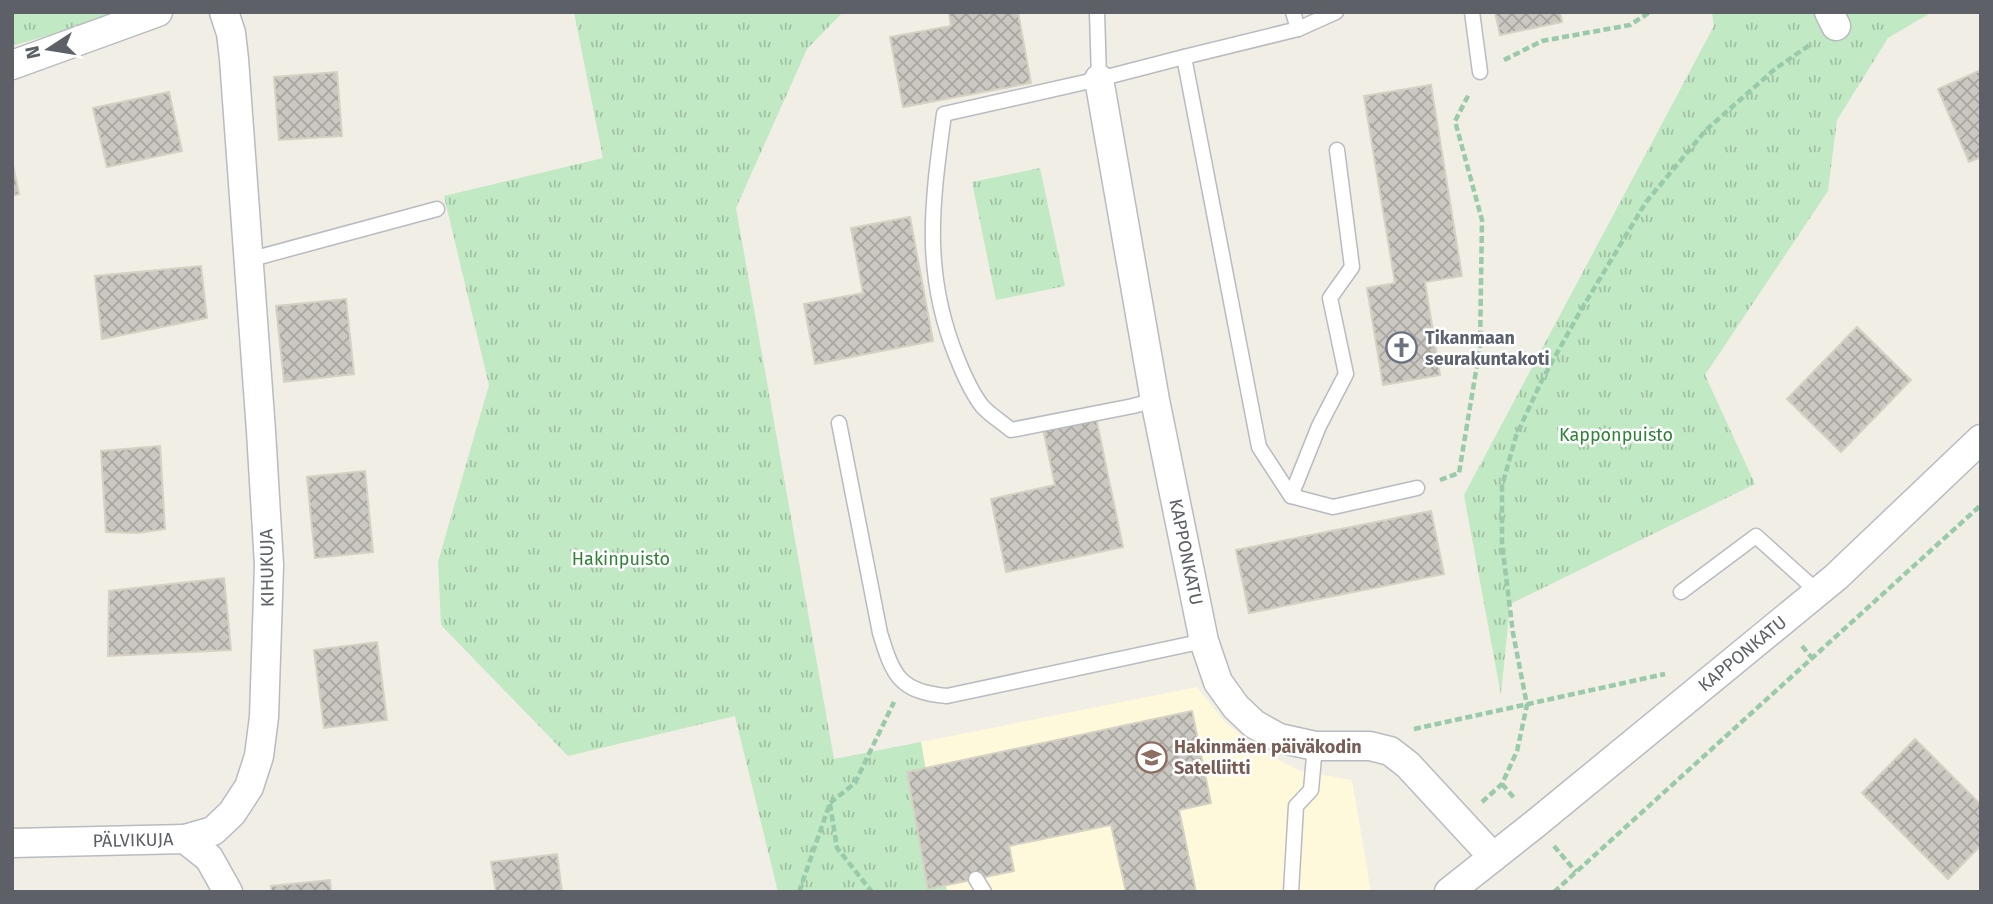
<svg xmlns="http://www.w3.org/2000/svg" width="1993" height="904" font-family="'Fira Sans',sans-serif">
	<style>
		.commercial { fill: #fff9db }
		.grass { fill: url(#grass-tufts) }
		.building { fill: url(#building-cross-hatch); stroke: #d5d1c3; stroke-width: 2 }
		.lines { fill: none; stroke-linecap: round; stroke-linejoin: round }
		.service-casing { stroke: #b8bbc0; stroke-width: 17 }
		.minor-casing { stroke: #b8bbc0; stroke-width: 31 }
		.path { stroke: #99caaa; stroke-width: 4.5; stroke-dasharray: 7 3.5; stroke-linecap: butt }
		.service { stroke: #fff; stroke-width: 14 }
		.minor { stroke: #fff; stroke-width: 28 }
		.labels { text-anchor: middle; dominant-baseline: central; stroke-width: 5; stroke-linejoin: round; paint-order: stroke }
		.worship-label { font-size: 18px; font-weight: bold; fill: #5b616d; stroke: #fff; text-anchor: start }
		.park-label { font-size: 18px; fill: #308238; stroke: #fff }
		.street-label { font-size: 18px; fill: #5d6167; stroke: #fff }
		.education-label { font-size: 18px; font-weight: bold; fill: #785e54; stroke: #fff; text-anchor: start }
	</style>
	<defs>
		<pattern id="grass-tufts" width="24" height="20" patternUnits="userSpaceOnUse" patternTransform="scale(1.75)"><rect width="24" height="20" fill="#c1e9c3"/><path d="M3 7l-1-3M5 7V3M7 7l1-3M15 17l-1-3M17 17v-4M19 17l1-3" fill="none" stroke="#a0c0a2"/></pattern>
		<pattern id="building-cross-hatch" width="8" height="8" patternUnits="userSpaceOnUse" patternTransform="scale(1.75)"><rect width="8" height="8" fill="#cbc8c2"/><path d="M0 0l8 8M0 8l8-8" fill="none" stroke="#a8a6a1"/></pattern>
	</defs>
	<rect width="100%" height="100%" fill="#f0eee5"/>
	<!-- commercial -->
	<path class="commercial" d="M1197,687L1225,722L1259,750L1301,771L1352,780L1371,892H947L921,742Z"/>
	<!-- grass -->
	<g class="grass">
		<path d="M12,12H127L12,46Z"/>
		<path d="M574,12H843L807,49L736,208L834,759L921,742L947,892H778L735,716L568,756L441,625L438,562L489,385L444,196L603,158Z"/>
		<path d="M1712,12H1932L1888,38L1837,120L1828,191L1705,375L1755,484L1510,604L1501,695L1464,495L1714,26Z"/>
		<path d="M1040,168L1065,286L996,300L972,182Z"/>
	</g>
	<!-- building -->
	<g class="building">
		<path d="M949,12H1018L1031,83L903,107L890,37L951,26Z"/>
		<path d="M1495,12H1560L1562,22L1500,35Z"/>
		<path d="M1981,70V157L1969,162L1938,89Z"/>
		<path d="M337,72L342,136L279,140L274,77Z"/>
		<path d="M1431,85L1462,276L1425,282L1440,375L1383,385L1367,288L1395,283L1364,96Z"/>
		<path d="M169,92L182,151L107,167L93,108Z"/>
		<path d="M12,160L19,194L12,196Z"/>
		<path d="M910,217L933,341L815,364L804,304L863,293L851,228Z"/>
		<path d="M201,266L207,318L102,339L95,276Z"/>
		<path d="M346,299L354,374L284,382L276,306Z"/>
		<path d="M1857,327L1911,380L1841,452L1787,399Z"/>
		<path d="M1095,413L1123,547L1006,572L991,499L1055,485L1042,424Z"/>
		<path d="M160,446L165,529L138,533L106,532L101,451Z"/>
		<path d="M365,471L373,552L315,558L307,477Z"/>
		<path d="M1431,511L1444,574L1249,613L1236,550Z"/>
		<path d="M224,578L231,650L108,656L109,591Z"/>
		<path d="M377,642L387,720L324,728L314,650Z"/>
		<path d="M1192,711L1211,803L1179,810L1196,892H1126L1111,825L1009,846L1014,871L928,889L907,772Z"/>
		<path d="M1915,739L1981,805V845L1948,879L1862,793Z"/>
		<path d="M557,854L562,892H496L491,862Z"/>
		<path d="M330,880L331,892H271V886Z"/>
	</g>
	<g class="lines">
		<defs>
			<g id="service">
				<path d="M1097,12L1099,79"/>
				<path d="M1472,12L1480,72"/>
				<path d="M1298,29L1336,12"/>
				<path d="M1184,57L1298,29L1293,12"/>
				<path d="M248,260L437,209"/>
				<path d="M1155,400L1133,406L1011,430C1002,422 990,415 982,406C972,393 963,373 957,358C922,272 932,203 944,114L1099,79L1184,57L1259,447L1291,496L1333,507L1417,488"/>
				<path d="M839,423L880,633C893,676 900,692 947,696L1204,641"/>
				<path d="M1291,496L1319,426L1346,374L1330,298L1352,267L1337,150"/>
				<path d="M1681,592L1756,536L1818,592"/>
				<path d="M976,879L984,892"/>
				<path d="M1291,892L1296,806L1311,790L1315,746"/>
			</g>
			<g id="minor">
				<path d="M1829,12L1836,26"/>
				<path d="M12,65L158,12"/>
				<path id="s1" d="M1099,79L1155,400L1204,641L1218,682L1236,707L1254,724L1279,738L1315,746H1370L1390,751L1408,765L1493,857"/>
				<path d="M185,839L213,831L232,813L249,787L259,756L264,717L269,565L261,431L234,59L231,33L224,12"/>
				<path id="s2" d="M12,843L185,839L209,858L228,892"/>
				<path id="s3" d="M1449,892L1535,824L1836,577L1981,439"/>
			</g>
		</defs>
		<!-- service casing -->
		<use href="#service" class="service-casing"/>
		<!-- minor casing -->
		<use href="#minor" class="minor-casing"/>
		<!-- path -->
		<g class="path">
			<path d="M1504,60L1542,41L1630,25L1650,12"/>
			<path d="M1440,480L1459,473L1480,347L1482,220L1455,121L1469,94"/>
			<path d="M1802,646L1813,659"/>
			<path d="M1414,729L1665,674"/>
			<path d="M1502,784L1515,799"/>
			<path d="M1482,802L1502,784L1517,751L1527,705L1513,633L1502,544V486L1516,436L1542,380L1581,310L1646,202L1706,130L1775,69L1811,44"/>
			<path d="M830,804L837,848L872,892"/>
			<path d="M1554,846L1576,872"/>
			<path d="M799,892L830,803L855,783L894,702"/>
			<path d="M1554,892L1981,505"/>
		</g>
		<!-- service -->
		<use href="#service" class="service"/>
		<!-- minor -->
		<use href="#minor" class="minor"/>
	</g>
	<!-- icons -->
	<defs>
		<symbol id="church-ring" viewBox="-11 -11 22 22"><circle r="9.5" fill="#fff" stroke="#6b7280" stroke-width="1.5"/><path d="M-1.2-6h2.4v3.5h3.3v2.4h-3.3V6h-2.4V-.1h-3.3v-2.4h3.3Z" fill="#6b7280"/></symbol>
		<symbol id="school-ring" viewBox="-11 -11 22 22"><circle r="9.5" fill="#fff" stroke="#8d6e63" stroke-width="1.5"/><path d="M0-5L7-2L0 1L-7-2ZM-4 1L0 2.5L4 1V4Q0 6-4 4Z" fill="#8d6e63"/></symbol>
	</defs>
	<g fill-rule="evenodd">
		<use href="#church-ring" x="1384" y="330" width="35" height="35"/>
		<use href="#school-ring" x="1134" y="740" width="35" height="35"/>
	</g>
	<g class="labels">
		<!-- worship labels -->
		<g class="worship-label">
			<text x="1425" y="338">Tikanmaan<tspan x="1425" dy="21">seurakuntakoti</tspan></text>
		</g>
		<!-- park labels -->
		<g class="park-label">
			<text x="1616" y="435">Kapponpuisto</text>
			<text x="621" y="559">Hakinpuisto</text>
		</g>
		<!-- street labels -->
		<g class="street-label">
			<text stroke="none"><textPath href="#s1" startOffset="481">KAPPONKATU</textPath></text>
			<text transform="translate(267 568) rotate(-91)">KIHUKUJA</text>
			<text stroke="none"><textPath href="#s3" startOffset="378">KAPPONKATU</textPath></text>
			<text stroke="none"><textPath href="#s2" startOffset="121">PÄLVIKUJA</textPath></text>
		</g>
		<!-- education labels -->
		<g class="education-label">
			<text x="1174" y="747">Hakinmäen päiväkodin<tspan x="1174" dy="21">Satelliitti</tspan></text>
		</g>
	</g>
	<!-- border -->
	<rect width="1993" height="904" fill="none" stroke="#5d6167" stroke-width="28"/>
	<!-- north arrow -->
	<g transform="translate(49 49) rotate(258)" stroke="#ffffff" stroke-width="5" paint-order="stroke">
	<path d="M0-5L12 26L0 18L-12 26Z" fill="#5d6167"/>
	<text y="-10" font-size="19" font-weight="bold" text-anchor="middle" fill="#5d6167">N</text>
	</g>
</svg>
